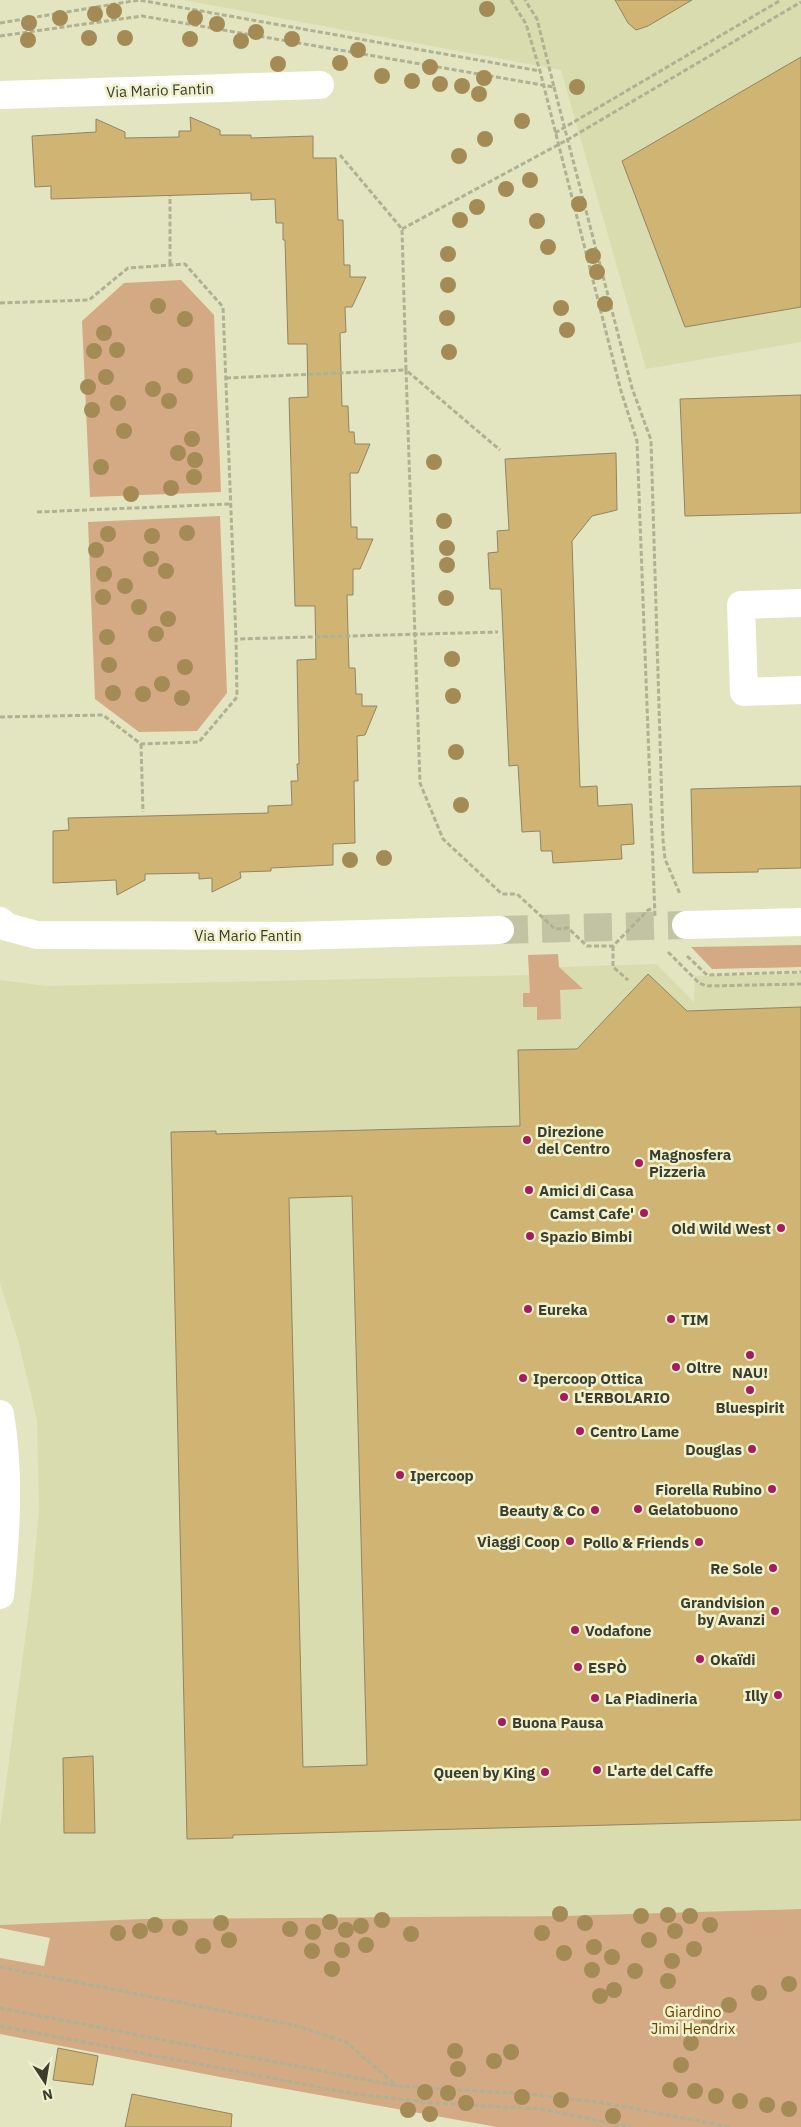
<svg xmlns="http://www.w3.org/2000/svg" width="801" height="2127" font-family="'IBM Plex Sans',sans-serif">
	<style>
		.built { fill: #d9dcaf }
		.green { fill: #d3aa84 }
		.building { fill: #cfb473; stroke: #928464; fill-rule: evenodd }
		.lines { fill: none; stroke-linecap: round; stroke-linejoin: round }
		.minor-tunnel { stroke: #c2c3a3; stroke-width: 28; stroke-dasharray: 28 14; stroke-linecap: butt }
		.path { stroke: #afb193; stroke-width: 3; stroke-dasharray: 5 2.5; stroke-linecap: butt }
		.minor { stroke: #fff; stroke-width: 28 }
		.tree { fill: #a48b56 }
		.poi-dot { fill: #a61b5f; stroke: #f0f2cd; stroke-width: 2 }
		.labels { text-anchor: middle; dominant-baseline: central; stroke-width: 5; stroke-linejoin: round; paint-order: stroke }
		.street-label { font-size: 15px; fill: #3c3d2f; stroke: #f0f2cd }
		.poi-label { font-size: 15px; font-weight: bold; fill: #3c3d2f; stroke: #f0f2cd; text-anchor: start }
		.park-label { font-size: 15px; fill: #714100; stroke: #f0f2cd }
	</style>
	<rect width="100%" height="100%" fill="#e3e5c0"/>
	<!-- built -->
	<g class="built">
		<path d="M183,0H801V342L646,369L561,70Z"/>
		<path d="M656,964L694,1002L695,976L801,974V1909L561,1916L0,1925V1828L32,1587L39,1510L37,1420L19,1344L0,1283V980L46,986L267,981L529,975L559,967Z"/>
	</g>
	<!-- green -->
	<g class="green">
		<path d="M181,280L214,315L221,492L90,497L82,321L124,283Z"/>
		<path d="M220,516L227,693L197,731L139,732L95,699L88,522Z"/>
		<path d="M801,945V967L712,969L691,947Z"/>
		<path d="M558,954L559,967L583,989L560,990L561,1019L537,1020V1007H523V993H530L528,955Z"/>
		<path d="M801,1909V2127H497L220,2077L0,2034V1958L44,1966L50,1938L0,1928V1925L143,1919L561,1916Z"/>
	</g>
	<!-- building -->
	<g class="building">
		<path d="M615,0H692L648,26L636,30L628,23Z"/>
		<path d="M801,57V307L685,327L622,161Z"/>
		<path d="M190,117L220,130V135H251V138L313,136V158H336L338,220H343L344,265H350V277H366L352,307H345L346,332L340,333L342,406H348L349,432H354L355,444H370L358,473H350L351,527H357V539H373L360,569H353V595H347L349,668H355L356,694H362V706H377L365,735L357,736L358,781H354L355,843L333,844V865L271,868V871L240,872L241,878L212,892V878L199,879V873L145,874V880L117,895L116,880L53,883V831L69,830L68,818L268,813V806L292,805L291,781H298L297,764H299L297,660L316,659L315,606H295L289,398L308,397L307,344H288L285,240H283V223H276L275,199L251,200V193L51,199V186L35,187L32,136L96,132V119L125,132V138L179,137V131H191Z"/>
		<path d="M801,395V513L685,516L680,399Z"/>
		<path d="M616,453L617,510L592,516L572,541L580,787L597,786L598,806L632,804L634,844L621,845L622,859L553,863L552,851H541L540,831L522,832L518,765L509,766L501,589H490L488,553L498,552L497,531L509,530L505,459Z"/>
		<path d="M801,786V868L758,869V872L693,873L691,789Z"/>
		<path d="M648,974L687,1011L801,1007V1820L233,1835V1838L187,1839L171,1132L216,1131V1134L520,1126L518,1050L577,1049ZM352,1196L367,1765L303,1767L289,1198Z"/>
		<path d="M93,1756L95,1833H64L63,1758Z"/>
		<path d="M58,2048L98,2056L93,2085L53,2080Z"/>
		<path d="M132,2094L232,2114L231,2127H125Z"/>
	</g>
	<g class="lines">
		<!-- minor-tunnel -->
		<path class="minor-tunnel" d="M500,930L686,925"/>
		<!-- path -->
		<g class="path">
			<path d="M511,0L526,24L540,71L621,391L637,441L655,917"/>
			<path d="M0,23L139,0L540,71"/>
			<path d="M0,36L142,16L554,87L537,19L525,0"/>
			<path d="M554,87L632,388L651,440L663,840L665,859L680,894"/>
			<path d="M555,133L781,0"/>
			<path d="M340,155L402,229L406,370L500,450"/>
			<path d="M402,229L567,140L801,2"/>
			<path d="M170,264V196"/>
			<path d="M0,303L89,300L128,268L185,264L223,307L236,639"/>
			<path d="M226,378L406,370L420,783L443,839L502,894H517L555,929L568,928L587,946H613L648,910L654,908"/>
			<path d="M37,512L230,504"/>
			<path d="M0,717L103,715L141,744L199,742L237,697L236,639L498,632"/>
			<path d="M141,744L143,812"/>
			<path d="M613,946V967L628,980"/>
			<path d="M668,952L699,983L706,986L801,984"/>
			<path d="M687,956L707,975L801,972"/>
			<path d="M0,1967L294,2025L346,2042L397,2086"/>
			<path d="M0,2008L398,2086L528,2094L605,2103L730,2127"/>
			<path d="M0,2026L355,2094L435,2103L540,2109L631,2127"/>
		</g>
		<!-- minor -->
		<g class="minor">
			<path d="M0,95L320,85"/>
			<path d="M801,603L741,605L744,692L801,690"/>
			<path d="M0,921L7,927L37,935L295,936L500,930"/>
			<path d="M686,925L801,922"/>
			<path d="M0,1414C10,1473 6,1535 0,1595"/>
		</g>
	</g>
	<!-- trees -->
	<g class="tree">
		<circle cx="487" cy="9" r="8"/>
		<circle cx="114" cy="11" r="8"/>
		<circle cx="95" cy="14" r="8"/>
		<circle cx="60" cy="18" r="8"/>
		<circle cx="195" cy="18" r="8"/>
		<circle cx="29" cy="23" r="8"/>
		<circle cx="217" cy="24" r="8"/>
		<circle cx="256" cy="32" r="8"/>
		<circle cx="89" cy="38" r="8"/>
		<circle cx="125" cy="38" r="8"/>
		<circle cx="190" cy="39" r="8"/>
		<circle cx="292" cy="39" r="8"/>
		<circle cx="28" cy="40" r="8"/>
		<circle cx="241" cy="41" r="8"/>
		<circle cx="358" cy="50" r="8"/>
		<circle cx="340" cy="63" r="8"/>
		<circle cx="278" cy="64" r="8"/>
		<circle cx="430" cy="67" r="8"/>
		<circle cx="382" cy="76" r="8"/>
		<circle cx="484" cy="78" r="8"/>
		<circle cx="412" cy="81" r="8"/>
		<circle cx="440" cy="84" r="8"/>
		<circle cx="462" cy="86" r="8"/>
		<circle cx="577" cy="87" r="8"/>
		<circle cx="479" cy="94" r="8"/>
		<circle cx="522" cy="121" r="8"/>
		<circle cx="485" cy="139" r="8"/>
		<circle cx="459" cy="156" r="8"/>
		<circle cx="530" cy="180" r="8"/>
		<circle cx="506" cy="189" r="8"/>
		<circle cx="579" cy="204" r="8"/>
		<circle cx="477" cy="207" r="8"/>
		<circle cx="460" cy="220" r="8"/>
		<circle cx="537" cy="221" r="8"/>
		<circle cx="548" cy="247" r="8"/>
		<circle cx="448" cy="254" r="8"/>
		<circle cx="593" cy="256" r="8"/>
		<circle cx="597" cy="272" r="8"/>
		<circle cx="448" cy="285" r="8"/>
		<circle cx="605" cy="304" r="8"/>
		<circle cx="158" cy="306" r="8"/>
		<circle cx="561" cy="308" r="8"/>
		<circle cx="447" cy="318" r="8"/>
		<circle cx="185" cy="319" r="8"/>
		<circle cx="567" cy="330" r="8"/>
		<circle cx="104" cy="333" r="8"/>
		<circle cx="117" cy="350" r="8"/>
		<circle cx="94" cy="351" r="8"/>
		<circle cx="449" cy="352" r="8"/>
		<circle cx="185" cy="376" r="8"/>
		<circle cx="106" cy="377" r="8"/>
		<circle cx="88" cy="387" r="8"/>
		<circle cx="153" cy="389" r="8"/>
		<circle cx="169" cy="401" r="8"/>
		<circle cx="118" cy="403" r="8"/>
		<circle cx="92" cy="410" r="8"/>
		<circle cx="124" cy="431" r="8"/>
		<circle cx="192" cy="439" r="8"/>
		<circle cx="178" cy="453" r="8"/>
		<circle cx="195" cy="460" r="8"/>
		<circle cx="434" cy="462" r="8"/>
		<circle cx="101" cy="467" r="8"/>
		<circle cx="194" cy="477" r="8"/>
		<circle cx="171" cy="488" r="8"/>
		<circle cx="131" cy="494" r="8"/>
		<circle cx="444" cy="521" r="8"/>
		<circle cx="187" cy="533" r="8"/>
		<circle cx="108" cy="534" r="8"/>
		<circle cx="152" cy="536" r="8"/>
		<circle cx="447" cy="548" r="8"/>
		<circle cx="96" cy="550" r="8"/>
		<circle cx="151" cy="559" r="8"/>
		<circle cx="447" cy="565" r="8"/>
		<circle cx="166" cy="571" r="8"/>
		<circle cx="104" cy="574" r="8"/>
		<circle cx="125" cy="586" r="8"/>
		<circle cx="103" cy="597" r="8"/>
		<circle cx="446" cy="598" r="8"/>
		<circle cx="139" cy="607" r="8"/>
		<circle cx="168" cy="619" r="8"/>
		<circle cx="156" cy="634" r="8"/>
		<circle cx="107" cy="637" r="8"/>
		<circle cx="452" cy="659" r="8"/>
		<circle cx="109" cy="665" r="8"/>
		<circle cx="185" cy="667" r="8"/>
		<circle cx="162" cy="684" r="8"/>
		<circle cx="113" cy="693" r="8"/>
		<circle cx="143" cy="694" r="8"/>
		<circle cx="453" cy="696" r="8"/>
		<circle cx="182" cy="698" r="8"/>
		<circle cx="456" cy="752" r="8"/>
		<circle cx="461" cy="805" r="8"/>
		<circle cx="384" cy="858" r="8"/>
		<circle cx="350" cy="860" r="8"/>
		<circle cx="560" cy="1914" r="8"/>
		<circle cx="668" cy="1915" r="8"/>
		<circle cx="641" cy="1916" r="8"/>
		<circle cx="690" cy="1916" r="8"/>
		<circle cx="382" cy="1920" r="8"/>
		<circle cx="330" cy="1922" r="8"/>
		<circle cx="221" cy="1923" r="8"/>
		<circle cx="585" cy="1923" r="8"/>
		<circle cx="155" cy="1925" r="8"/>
		<circle cx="710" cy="1925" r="8"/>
		<circle cx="361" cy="1926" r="8"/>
		<circle cx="180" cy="1928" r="8"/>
		<circle cx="290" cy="1929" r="8"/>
		<circle cx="346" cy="1930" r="8"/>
		<circle cx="140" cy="1931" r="8"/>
		<circle cx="675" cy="1931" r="8"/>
		<circle cx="313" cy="1932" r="8"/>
		<circle cx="118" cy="1933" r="8"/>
		<circle cx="542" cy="1933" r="8"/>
		<circle cx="411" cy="1934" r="8"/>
		<circle cx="229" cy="1940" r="8"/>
		<circle cx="649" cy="1940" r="8"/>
		<circle cx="366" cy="1945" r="8"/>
		<circle cx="203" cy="1946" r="8"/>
		<circle cx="594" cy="1947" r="8"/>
		<circle cx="694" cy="1949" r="8"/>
		<circle cx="342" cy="1950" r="8"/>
		<circle cx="312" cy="1951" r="8"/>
		<circle cx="564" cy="1953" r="8"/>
		<circle cx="612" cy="1957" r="8"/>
		<circle cx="672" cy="1961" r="8"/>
		<circle cx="332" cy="1969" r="8"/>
		<circle cx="592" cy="1970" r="8"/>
		<circle cx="635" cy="1971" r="8"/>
		<circle cx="668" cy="1981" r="8"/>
		<circle cx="789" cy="1984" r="8"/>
		<circle cx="614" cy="1990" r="8"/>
		<circle cx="759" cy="1993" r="8"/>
		<circle cx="600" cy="1996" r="8"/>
		<circle cx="729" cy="2005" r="8"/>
		<circle cx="709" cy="2023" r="8"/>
		<circle cx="691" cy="2043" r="8"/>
		<circle cx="455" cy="2051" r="8"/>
		<circle cx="511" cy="2052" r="8"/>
		<circle cx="494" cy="2061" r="8"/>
		<circle cx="681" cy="2065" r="8"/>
		<circle cx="458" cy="2069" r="8"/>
		<circle cx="670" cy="2090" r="8"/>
		<circle cx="695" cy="2091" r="8"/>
		<circle cx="425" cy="2092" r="8"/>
		<circle cx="448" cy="2093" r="8"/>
		<circle cx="716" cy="2096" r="8"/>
		<circle cx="522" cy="2097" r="8"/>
		<circle cx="561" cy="2100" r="8"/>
		<circle cx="740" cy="2101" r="8"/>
		<circle cx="466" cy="2103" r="8"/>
		<circle cx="767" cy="2105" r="8"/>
		<circle cx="789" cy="2109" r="8"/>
		<circle cx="408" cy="2110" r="8"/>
		<circle cx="430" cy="2114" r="8"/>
		<circle cx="613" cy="2116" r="8"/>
	</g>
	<!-- markers -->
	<g class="poi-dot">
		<circle cx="527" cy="1140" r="5"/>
		<circle cx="639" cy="1163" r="5"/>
		<circle cx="529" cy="1190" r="5"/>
		<circle cx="644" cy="1213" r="5"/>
		<circle cx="781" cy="1228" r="5"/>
		<circle cx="530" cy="1236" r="5"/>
		<circle cx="528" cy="1309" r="5"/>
		<circle cx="671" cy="1319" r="5"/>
		<circle cx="750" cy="1355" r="5"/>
		<circle cx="676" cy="1367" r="5"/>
		<circle cx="523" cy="1378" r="5"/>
		<circle cx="750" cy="1390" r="5"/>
		<circle cx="564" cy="1397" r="5"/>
		<circle cx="580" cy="1431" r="5"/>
		<circle cx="752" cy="1449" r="5"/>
		<circle cx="400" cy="1475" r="5"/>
		<circle cx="772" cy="1489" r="5"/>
		<circle cx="638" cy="1509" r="5"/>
		<circle cx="595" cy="1510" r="5"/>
		<circle cx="570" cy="1541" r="5"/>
		<circle cx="699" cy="1542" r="5"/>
		<circle cx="773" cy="1568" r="5"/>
		<circle cx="775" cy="1611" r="5"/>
		<circle cx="575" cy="1630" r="5"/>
		<circle cx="700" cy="1659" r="5"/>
		<circle cx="578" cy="1667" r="5"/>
		<circle cx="778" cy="1695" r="5"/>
		<circle cx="595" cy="1698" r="5"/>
		<circle cx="502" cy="1722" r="5"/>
		<circle cx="597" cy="1770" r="5"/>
		<circle cx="545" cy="1772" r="5"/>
	</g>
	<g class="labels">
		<!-- street labels -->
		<g class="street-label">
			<text transform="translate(160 90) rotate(-2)">Via Mario Fantin</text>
			<text x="248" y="935">Via Mario Fantin</text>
		</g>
		<!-- poi labels -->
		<g class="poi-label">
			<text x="537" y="1131">Direzione<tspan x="537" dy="17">del Centro</tspan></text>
			<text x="649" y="1154">Magnosfera<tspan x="649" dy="17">Pizzeria</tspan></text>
			<text x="539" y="1190">Amici di Casa</text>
			<text x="634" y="1213" text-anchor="end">Camst Cafe'</text>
			<text x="771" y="1228" text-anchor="end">Old Wild West</text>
			<text x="540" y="1236">Spazio Bimbi</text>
			<text x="538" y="1309">Eureka</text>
			<text x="681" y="1319">TIM</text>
			<text x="686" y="1367">Oltre</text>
			<text x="750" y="1372" text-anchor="middle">NAU!</text>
			<text x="533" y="1378">Ipercoop Ottica</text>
			<text x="574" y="1397">L'ERBOLARIO</text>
			<text x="750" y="1407" text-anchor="middle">Bluespirit</text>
			<text x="590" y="1431">Centro Lame</text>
			<text x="742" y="1449" text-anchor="end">Douglas</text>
			<text x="410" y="1475">Ipercoop</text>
			<text x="762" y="1489" text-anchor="end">Fiorella Rubino</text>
			<text x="648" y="1509">Gelatobuono</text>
			<text x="585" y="1510" text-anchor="end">Beauty &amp; Co</text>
			<text x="560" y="1541" text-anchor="end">Viaggi Coop</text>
			<text x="689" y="1542" text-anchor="end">Pollo &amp; Friends</text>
			<text x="763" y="1568" text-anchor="end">Re Sole</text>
			<text x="765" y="1602" text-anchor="end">Grandvision<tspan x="765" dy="17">by Avanzi</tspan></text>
			<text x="585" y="1630">Vodafone</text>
			<text x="710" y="1659">Okaïdi</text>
			<text x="588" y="1667">ESPÒ</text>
			<text x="768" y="1695" text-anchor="end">Illy</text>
			<text x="605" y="1698">La Piadineria</text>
			<text x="512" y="1722">Buona Pausa</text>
			<text x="607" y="1770">L'arte del Caffe</text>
			<text x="535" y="1772" text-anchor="end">Queen by King</text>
		</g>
		<!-- park labels -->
		<g class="park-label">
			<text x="693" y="2011">Giardino<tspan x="693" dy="17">Jimi Hendrix</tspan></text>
		</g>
	</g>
	<!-- north arrow -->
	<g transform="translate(45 2082) rotate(168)" stroke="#f0f2cd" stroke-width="4" paint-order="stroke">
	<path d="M0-4L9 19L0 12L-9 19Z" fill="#3c3d2f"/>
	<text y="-8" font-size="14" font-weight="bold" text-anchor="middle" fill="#3c3d2f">N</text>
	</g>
</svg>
